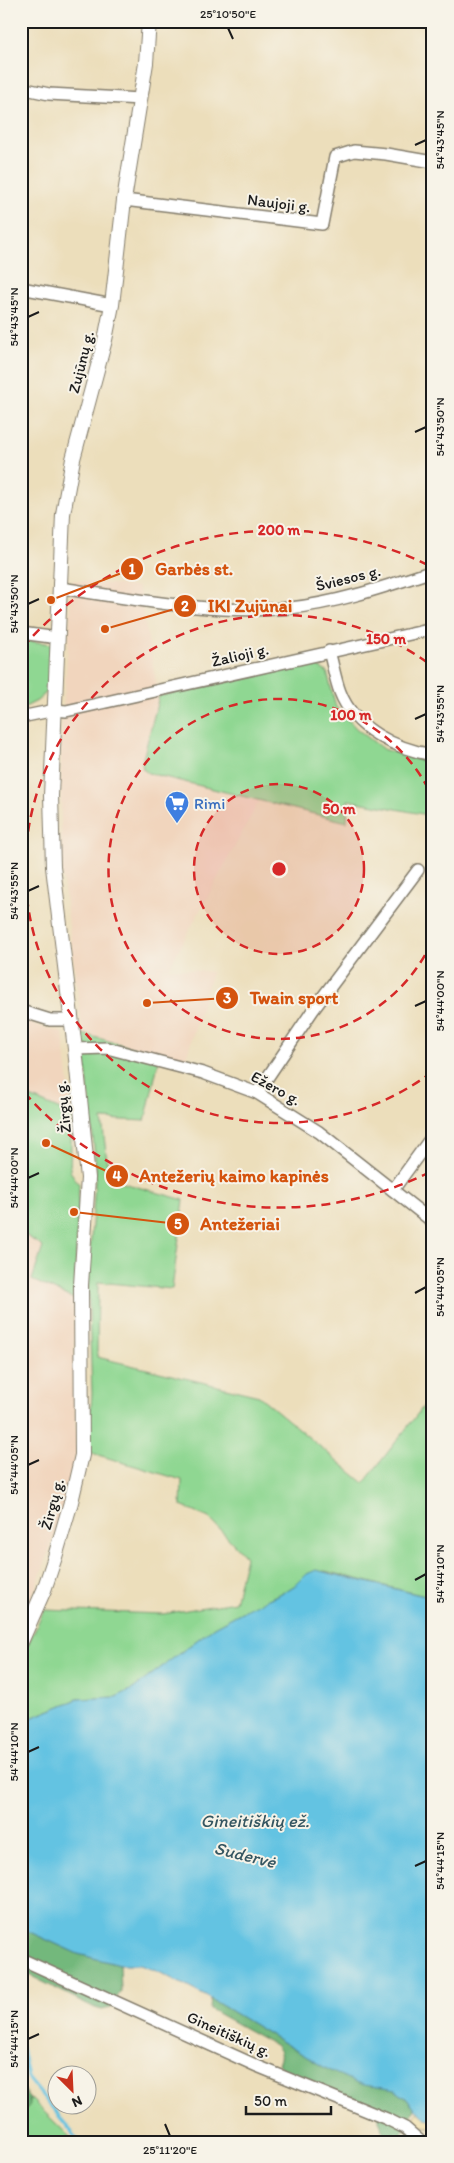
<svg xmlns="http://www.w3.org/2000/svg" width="454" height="2163" font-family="Itim,sans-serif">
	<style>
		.built { fill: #f1d5bd }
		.green { fill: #8fd792; stroke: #567a57 }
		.forest { fill: #73b87c; stroke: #486a4c }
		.sand { fill: #eeda9e; stroke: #857b5d }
		.water { fill: #64c3e2; stroke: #40707f }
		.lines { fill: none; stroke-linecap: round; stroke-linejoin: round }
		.stream { stroke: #64c3e2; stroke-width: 3 }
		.minor-casing { stroke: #847d6c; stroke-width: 14 }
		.tertiary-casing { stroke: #847d6c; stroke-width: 16 }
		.minor { stroke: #fff; stroke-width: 11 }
		.tertiary { stroke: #fff; stroke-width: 14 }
		.ticks { fill: none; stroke: #1c1c1c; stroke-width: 2 }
		.ring { fill: none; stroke: #d62828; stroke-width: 2.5; stroke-dasharray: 9 6 }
		.labels { text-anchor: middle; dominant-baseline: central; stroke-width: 4; stroke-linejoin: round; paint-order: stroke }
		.street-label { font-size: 16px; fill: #1c1c1c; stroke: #f7f3e8 }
		.shop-label { font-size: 16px; fill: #366cbe; stroke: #f7f3e8; text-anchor: start }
		.water-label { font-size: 18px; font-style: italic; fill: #355661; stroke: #f7f3e8 }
		.centre { fill: #d62828; stroke: #f7f3e8; stroke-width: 2.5 }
		.ring-label { font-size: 15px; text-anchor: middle; font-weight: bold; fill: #d62828; stroke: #f7f3e8; stroke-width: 4; stroke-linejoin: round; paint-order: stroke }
		.leader { fill: none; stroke: #d4530e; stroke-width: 2 }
		.callout-dot { fill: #d4530e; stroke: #f7f3e8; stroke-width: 2 }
		.mark-label { font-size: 15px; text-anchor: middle; font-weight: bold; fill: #fff }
		.callout-label { font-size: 18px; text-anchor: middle; font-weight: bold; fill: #d4530e; stroke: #f7f3e8; stroke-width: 4; stroke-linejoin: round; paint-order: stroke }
		.neatline { fill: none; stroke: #1c1c1c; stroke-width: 2 }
		.ticks-label { font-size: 12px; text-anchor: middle; fill: #1c1c1c }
	</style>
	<rect width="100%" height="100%" fill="#f7f3e8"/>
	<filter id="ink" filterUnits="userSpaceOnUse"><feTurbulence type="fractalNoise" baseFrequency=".02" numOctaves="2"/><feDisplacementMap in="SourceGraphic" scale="10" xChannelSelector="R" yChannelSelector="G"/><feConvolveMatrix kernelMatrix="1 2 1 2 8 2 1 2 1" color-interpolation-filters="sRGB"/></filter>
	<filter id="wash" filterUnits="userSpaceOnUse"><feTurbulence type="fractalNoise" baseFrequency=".0096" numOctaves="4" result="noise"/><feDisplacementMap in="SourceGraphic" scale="20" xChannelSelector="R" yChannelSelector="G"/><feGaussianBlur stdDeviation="1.12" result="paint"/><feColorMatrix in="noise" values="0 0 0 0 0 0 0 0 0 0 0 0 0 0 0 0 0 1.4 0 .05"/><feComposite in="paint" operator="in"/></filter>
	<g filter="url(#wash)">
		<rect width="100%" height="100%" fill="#ecdebb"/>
		<!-- built -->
		<g class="built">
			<path d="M73,580L138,587L159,696L142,763L143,769L149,773L259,801L169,968L212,972L185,1061L83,1034L62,872L61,825V737Z"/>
			<path d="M21,1021L63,1033L72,1115L21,1093Z"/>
			<path d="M21,1232L43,1247L32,1280L74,1299L76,1455L65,1500L45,1563L21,1625Z"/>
		</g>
		<!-- green -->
		<g class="green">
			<path d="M21,640L52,644L48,691L37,701L21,709Z"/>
			<path d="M313,664L327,672L336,707L357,729L383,749L433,764V816L348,800L347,822L148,773L143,769L142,763L159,696Z"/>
			<path d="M83,1034L160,1055L145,1121L102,1119L109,1179L184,1200L172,1289L98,1282L97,1357L259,1396L364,1483L426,1403L433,1408V1598L325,1571L307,1574L297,1584L286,1591L251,1607L214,1627L133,1689L116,1697L78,1699L21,1722V1659L44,1610L163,1614L235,1602L246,1557L209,1518L181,1506L182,1480L88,1452L92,1393L88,1281L96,1168Z"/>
			<path d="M21,1093L72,1115L70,1171L79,1184L74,1299L32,1280L43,1247L21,1232Z"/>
			<path d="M29,2097L75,2142H21V2114L30,2105Z"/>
		</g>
		<!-- forest -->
		<g class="forest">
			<path d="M21,1928L78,1954L120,1965L121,1991L110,2008L102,2010L95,2008L21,1971Z"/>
			<path d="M211,1999L332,2072L395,2090L406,2098L415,2109L400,2136L395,2139L385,2135L379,2120V2108L283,2070L278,2064C282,2055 281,2052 275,2045L210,2009Z"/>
			<path d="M21,2087L29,2097L30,2105L21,2114Z"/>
		</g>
		<!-- sand -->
		<path class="sand" d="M418,2111L433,2120V2128L422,2126L414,2118Z"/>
		<!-- water -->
		<path class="water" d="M316,1570L433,1598V2120L426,2118L415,2109L406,2098L395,2090L364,2085L332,2072L211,1999L159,1972L140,1965H120L78,1954L21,1928V1722L78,1699L116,1697L133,1689L214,1627L251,1607L286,1591L297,1584L307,1574Z"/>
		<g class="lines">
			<!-- stream -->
			<path class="stream" d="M21,2042L28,2078L80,2142"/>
		</g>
	</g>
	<g filter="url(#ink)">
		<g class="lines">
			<defs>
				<g id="minor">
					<path d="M21,88L49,94L141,99"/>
					<path d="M124,200L322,224L335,157L354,151L386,154L433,162"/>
					<path d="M21,288L112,305"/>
					<path d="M60,588C135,599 213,615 290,608C338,603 387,586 433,571"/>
					<path d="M21,633L58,638"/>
					<path d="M329,651C333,665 335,679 340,692C354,729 396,749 433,755"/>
					<path d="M21,717L55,710L66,711L433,629"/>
					<path d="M21,1011L50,1020H71"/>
					<path d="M75,1049L107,1048L203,1073L257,1093L319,1132L433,1222"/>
					<path d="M257,1093L313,1010L418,870"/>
					<path d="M393,1190L433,1135"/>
					<path d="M21,1959L257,2066L387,2119L405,2128L421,2142"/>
				</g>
				<path id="tertiary" d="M21,1642L44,1590L55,1557L71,1502L82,1455L81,1285L88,1178L75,1049L53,867L51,796L63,514L73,459L105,340L112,305L124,200L146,63L149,21"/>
			</defs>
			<!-- minor casing -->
			<use href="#minor" class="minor-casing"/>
			<!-- tertiary casing -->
			<use href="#tertiary" class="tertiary-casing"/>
			<!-- minor -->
			<use href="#minor" class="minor"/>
			<!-- tertiary -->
			<use href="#tertiary" class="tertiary"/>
		</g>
	</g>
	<!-- ticks -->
	<path class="ticks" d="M228,28L233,39M415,145L426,140M28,317L39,312M415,432L426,427M28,604L39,599M415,719L426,714M28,891L39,886M415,1006L426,1001M28,1178L39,1173M415,1293L426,1287M28,1465L39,1460M415,1580L426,1574M28,1752L39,1747M415,1866L426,1861M28,2039L39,2034M165,2124L170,2136"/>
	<!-- distance rings -->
	<circle cx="279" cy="869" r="85" fill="#d62828" fill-opacity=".12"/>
	<g class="ring">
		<circle cx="279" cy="869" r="85"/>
		<path d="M432 942A170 170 0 1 1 432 796"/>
		<path d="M432 1072A254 254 0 1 1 432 666"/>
		<path d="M430 1172A339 339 0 0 1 23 1091M23 647A339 339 0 0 1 430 566"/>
	</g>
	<!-- icons -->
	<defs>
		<symbol id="supermarket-pin" viewBox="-11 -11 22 30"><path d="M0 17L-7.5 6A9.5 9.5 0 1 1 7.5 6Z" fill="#3f7fe0" stroke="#f7f3e8"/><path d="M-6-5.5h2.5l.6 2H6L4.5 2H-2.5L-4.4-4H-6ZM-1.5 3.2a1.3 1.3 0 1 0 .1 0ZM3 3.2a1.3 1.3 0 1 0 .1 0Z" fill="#fff"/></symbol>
	</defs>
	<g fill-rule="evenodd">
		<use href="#supermarket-pin" x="163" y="789" width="28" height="38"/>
	</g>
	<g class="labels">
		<!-- street labels -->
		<g class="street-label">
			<text transform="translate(279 203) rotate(7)">Naujoji g.</text>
			<text transform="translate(81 362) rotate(-76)">Zujūnų g.</text>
			<text transform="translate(348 578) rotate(-14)">Šviesos g.</text>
			<text transform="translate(240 655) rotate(-13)">Žalioji g.</text>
			<text transform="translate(276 1088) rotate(29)">Ežero g.</text>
			<text transform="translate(63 1107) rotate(-96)">Žirgų g.</text>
			<text transform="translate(52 1504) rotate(-75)">Žirgų g.</text>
			<text transform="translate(229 2034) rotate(24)">Gineitiškių g.</text>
		</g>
		<!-- shop labels -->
		<g class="shop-label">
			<text x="194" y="803">Rimi</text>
		</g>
		<!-- water labels -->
		<g class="water-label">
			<text x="255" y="1821">Gineitiškių ež.</text>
			<text transform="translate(245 1855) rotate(14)">Sudervė</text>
		</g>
	</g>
	<circle cx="279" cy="869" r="8" class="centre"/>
	<g class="ring-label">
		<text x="279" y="535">200 m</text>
		<text x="386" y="644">150 m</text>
		<text x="351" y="720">100 m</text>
		<text x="339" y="814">50 m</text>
	</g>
	<!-- callouts -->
	<path class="leader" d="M51 600L132 569M105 629L185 606M147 1003L227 998M46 1143L117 1176M74 1212L178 1224"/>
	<g class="callout-dot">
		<circle cx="51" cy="600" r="5"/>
		<circle cx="105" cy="629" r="5"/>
		<circle cx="147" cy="1003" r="5"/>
		<circle cx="46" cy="1143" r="5"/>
		<circle cx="74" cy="1212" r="5"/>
		<circle cx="132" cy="569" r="12"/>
		<circle cx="185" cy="606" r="12"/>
		<circle cx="227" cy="998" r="12"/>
		<circle cx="117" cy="1176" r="12"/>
		<circle cx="178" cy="1224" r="12"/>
	</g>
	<g class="mark-label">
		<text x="132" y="574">1</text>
		<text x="185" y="611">2</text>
		<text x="227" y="1003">3</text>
		<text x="117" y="1181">4</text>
		<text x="178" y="1229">5</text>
	</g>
	<g class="callout-label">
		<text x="194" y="575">Garbės st.</text>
		<text x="250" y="612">IKI Zujūnai</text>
		<text x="294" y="1004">Twain sport</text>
		<text x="234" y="1182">Antežerių kaimo kapinės</text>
		<text x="240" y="1230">Antežeriai</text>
	</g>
	<!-- margin -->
	<rect width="454" height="2163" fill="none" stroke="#f7f3e8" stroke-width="55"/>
	<!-- north arrow -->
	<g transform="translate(72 2090) rotate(156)"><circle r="24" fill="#f7f3e8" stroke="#9f9d96"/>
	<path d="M0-4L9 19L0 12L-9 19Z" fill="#c8321e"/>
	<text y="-8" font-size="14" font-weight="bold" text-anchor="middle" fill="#1c1c1c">N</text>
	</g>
	<!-- scale -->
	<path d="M246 2106v8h85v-8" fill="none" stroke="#1c1c1c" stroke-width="2.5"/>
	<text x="254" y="2106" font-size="15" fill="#1c1c1c" stroke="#f7f3e8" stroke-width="4" paint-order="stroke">50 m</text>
	<rect x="28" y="28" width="398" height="2108" class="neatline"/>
	<g class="ticks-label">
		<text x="228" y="18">25°10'50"E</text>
		<text transform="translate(440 140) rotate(-90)" y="4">54°43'45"N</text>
		<text transform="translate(14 317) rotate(-90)" y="4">54°43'45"N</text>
		<text transform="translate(440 427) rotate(-90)" y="4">54°43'50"N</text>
		<text transform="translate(14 604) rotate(-90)" y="4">54°43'50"N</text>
		<text transform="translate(440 714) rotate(-90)" y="4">54°43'55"N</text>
		<text transform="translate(14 891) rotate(-90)" y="4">54°43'55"N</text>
		<text transform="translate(440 1001) rotate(-90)" y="4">54°44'00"N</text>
		<text transform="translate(14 1178) rotate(-90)" y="4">54°44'00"N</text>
		<text transform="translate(440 1287) rotate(-90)" y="4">54°44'05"N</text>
		<text transform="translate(14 1465) rotate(-90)" y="4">54°44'05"N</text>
		<text transform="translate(440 1574) rotate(-90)" y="4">54°44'10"N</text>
		<text transform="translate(14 1752) rotate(-90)" y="4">54°44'10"N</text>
		<text transform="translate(440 1861) rotate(-90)" y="4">54°44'15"N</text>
		<text transform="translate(14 2039) rotate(-90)" y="4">54°44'15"N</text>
		<text x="170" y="2154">25°11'20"E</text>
	</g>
</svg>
